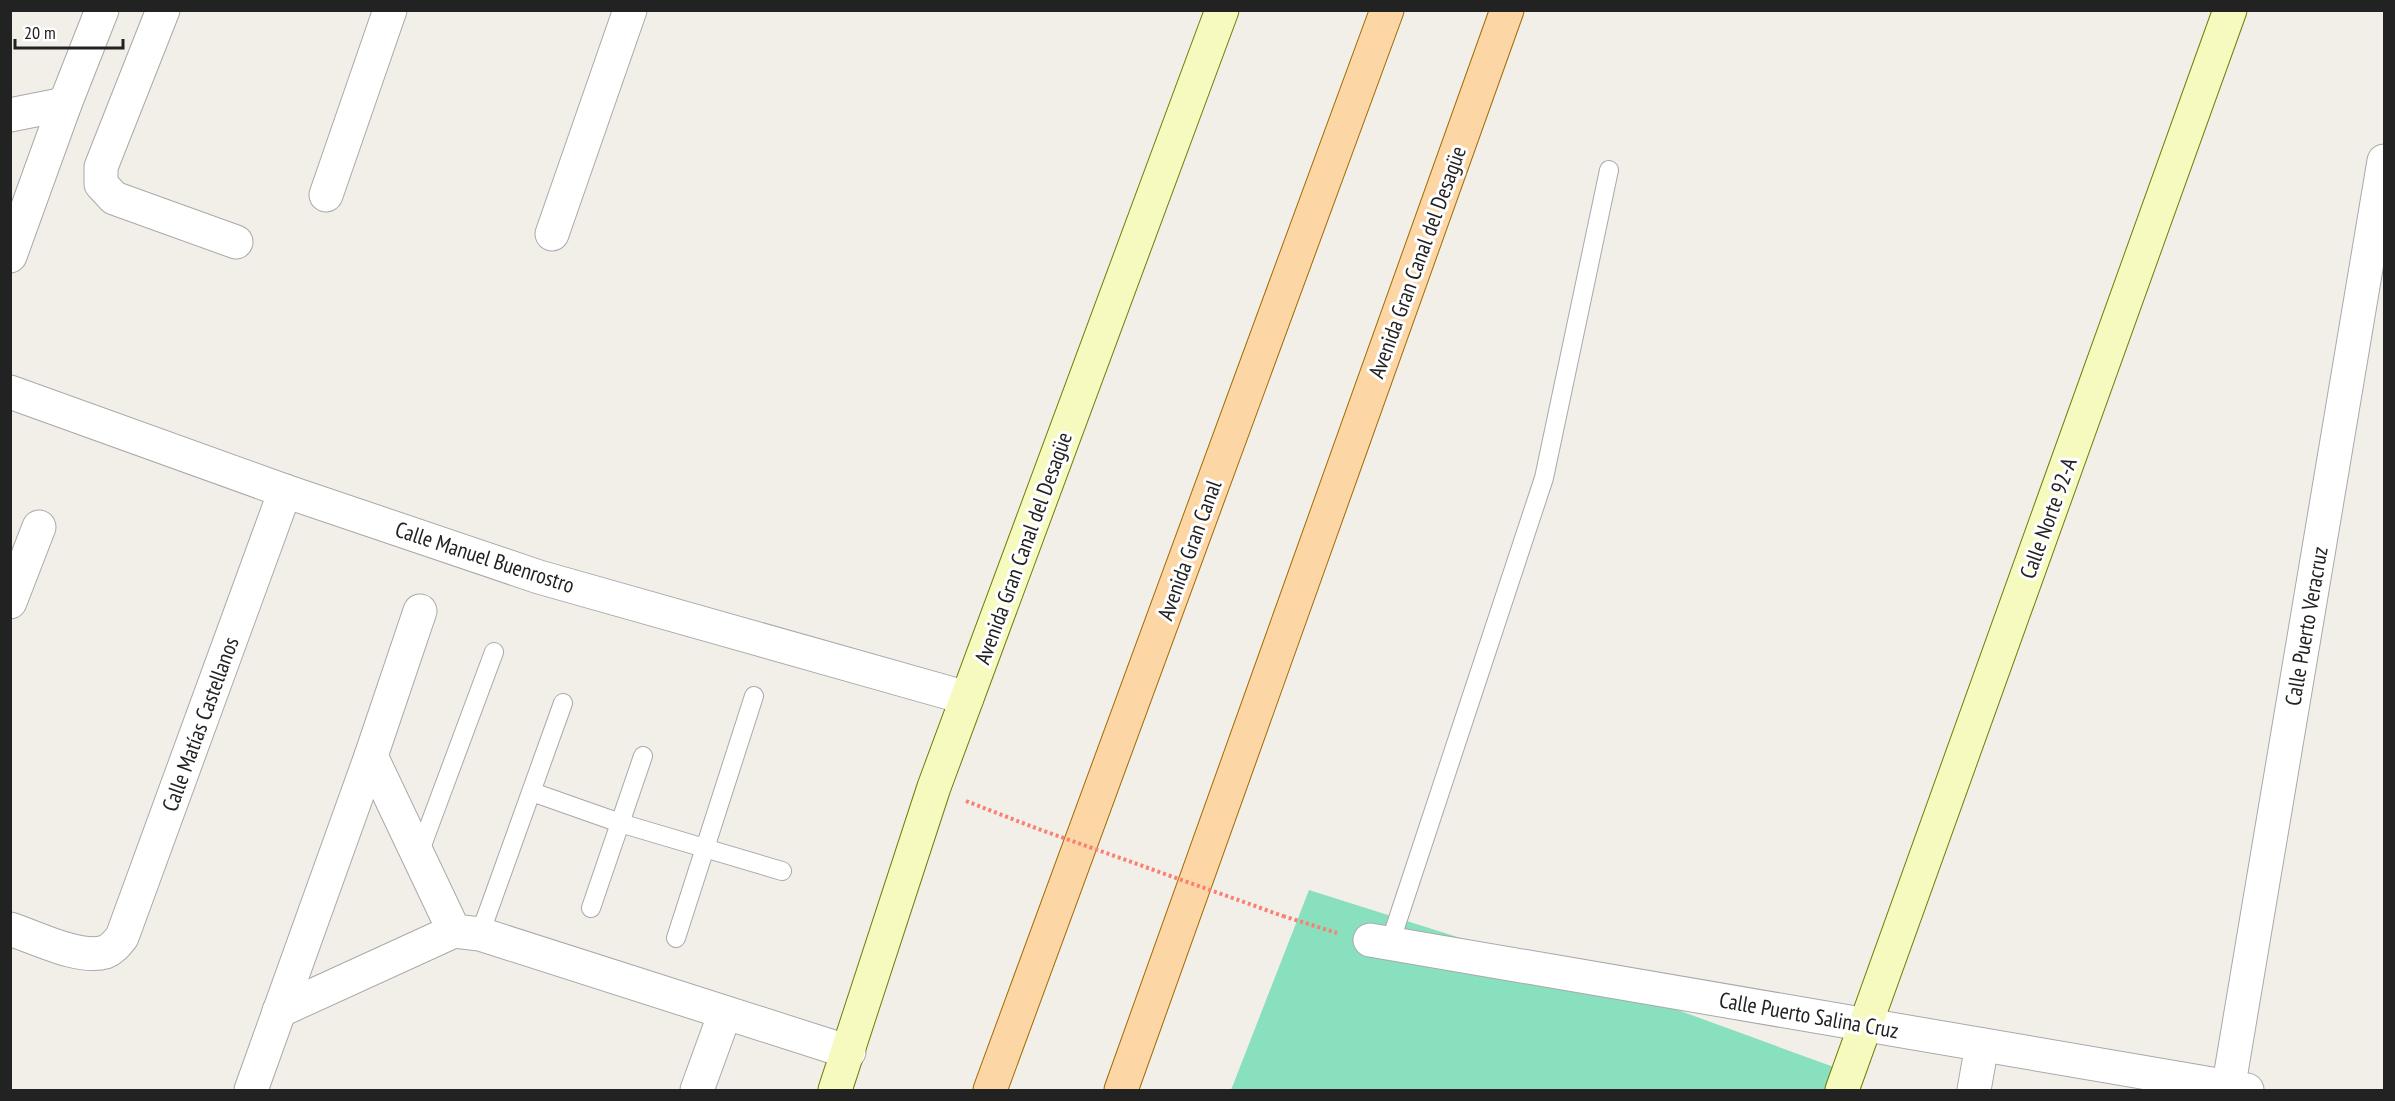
<svg xmlns="http://www.w3.org/2000/svg" width="2395" height="1101" font-family="'PT Sans Narrow',sans-serif">
	<style>
		.pitch { fill: #88e0be }
		.lines { fill: none; stroke-linecap: round; stroke-linejoin: round }
		.lane-casing { stroke: #a9a9a9; stroke-width: 20 }
		.street-casing { stroke: #a9a9a9; stroke-width: 35 }
		.secondary-casing { stroke: #707d05; stroke-width: 35 }
		.primary-casing { stroke: #a06b00; stroke-width: 35 }
		.path { stroke: #fa8072; stroke-width: 4; stroke-dasharray: 3 3; stroke-linecap: butt }
		.lane { stroke: #fff; stroke-width: 18 }
		.street { stroke: #fff; stroke-width: 33 }
		.secondary { stroke: #f7fabf; stroke-width: 33 }
		.primary { stroke: #fcd6a4; stroke-width: 33 }
		.path-bridge { stroke: #fa8072; stroke-width: 4; stroke-dasharray: 3 3; stroke-linecap: butt }
		.labels { text-anchor: middle; dominant-baseline: central; stroke-width: 6; stroke-linejoin: round; paint-order: stroke }
		.street-label { font-size: 22px; fill: #222; stroke: #fff }
	</style>
	<rect width="100%" height="100%" fill="#f2efe9"/>
	<!-- pitch -->
	<path class="pitch" d="M1309,890L1612,986L1842,1070L1834,1090H1231Z"/>
	<g class="lines">
		<defs>
			<g id="lane">
				<path d="M532,792L620,823L782,871"/>
				<path d="M418,856L494,652"/>
				<path d="M591,908L643,756"/>
				<path d="M480,934L563,703"/>
				<path d="M676,938L754,696"/>
				<path d="M1390,943L1544,478L1609,170"/>
			</g>
			<g id="street">
				<path d="M163,10L101,167V184L114,198L236,242"/>
				<path d="M10,115L65,104"/>
				<path d="M326,195L390,10"/>
				<path d="M552,234L630,10"/>
				<path d="M10,256L65,104L102,10"/>
				<path d="M10,392L285,491L539,577L967,698"/>
				<path d="M10,602L39,527"/>
				<path d="M371,756L454,931L480,934L849,1052"/>
				<path d="M10,929C35,937 80,960 105,952C113,949 117,943 122,937L285,491"/>
				<path d="M1370,940L2247,1090"/>
				<path d="M279,1011L454,931"/>
				<path d="M251,1090L371,756L420,611"/>
				<path d="M697,1090L725,1013"/>
				<path d="M1974,1090L1982,1045"/>
				<path d="M2228,1090L2384,161"/>
			</g>
			<g id="secondary">
				<path d="M835,1090L934,787L1222,10"/>
				<path d="M1842,1090L2230,10"/>
			</g>
			<g id="primary">
				<path d="M990,1090L1387,10"/>
				<path d="M1121,1090L1507,10"/>
			</g>
		</defs>
		<!-- lane casing -->
		<use href="#lane" class="lane-casing"/>
		<!-- street casing -->
		<use href="#street" class="street-casing"/>
		<!-- secondary casing -->
		<use href="#secondary" class="secondary-casing"/>
		<!-- primary casing -->
		<use href="#primary" class="primary-casing"/>
		<!-- path -->
		<g class="path">
			<path d="M966,801L1033,827"/>
			<path d="M1283,916L1337,933"/>
		</g>
		<!-- lane -->
		<use href="#lane" class="lane"/>
		<!-- street -->
		<use href="#street" class="street"/>
		<!-- secondary -->
		<use href="#secondary" class="secondary"/>
		<!-- primary -->
		<use href="#primary" class="primary"/>
		<!-- path-bridge -->
		<path class="path-bridge" d="M1033,827L1283,916"/>
	</g>
	<g class="labels">
		<!-- street labels -->
		<g class="street-label">
			<text transform="translate(1417 262) rotate(-70)">Avenida Gran Canal del Desagüe</text>
			<text transform="translate(2048 518) rotate(-70)">Calle Norte 92-A</text>
			<text transform="translate(1023 548) rotate(-70)">Avenida Gran Canal del Desagüe</text>
			<text transform="translate(1189 550) rotate(-70)">Avenida Gran Canal</text>
			<text transform="translate(485 557) rotate(18)">Calle Manuel Buenrostro</text>
			<text transform="translate(2306 626) rotate(-80)">Calle Puerto Veracruz</text>
			<text transform="translate(200 724) rotate(-70)">Calle Matías Castellanos</text>
			<text transform="translate(1809 1015) rotate(10)">Calle Puerto Salina Cruz</text>
		</g>
	</g>
	<!-- border -->
	<rect width="2395" height="1101" fill="none" stroke="#222222" stroke-width="24"/>
	<!-- scale -->
	<path d="M15 39v9h108v-9" fill="none" stroke="#222222" stroke-width="3"/>
	<text x="24" y="39" font-size="18" fill="#222222" stroke="#ffffff" stroke-width="4.5" paint-order="stroke">20 m</text>
</svg>
